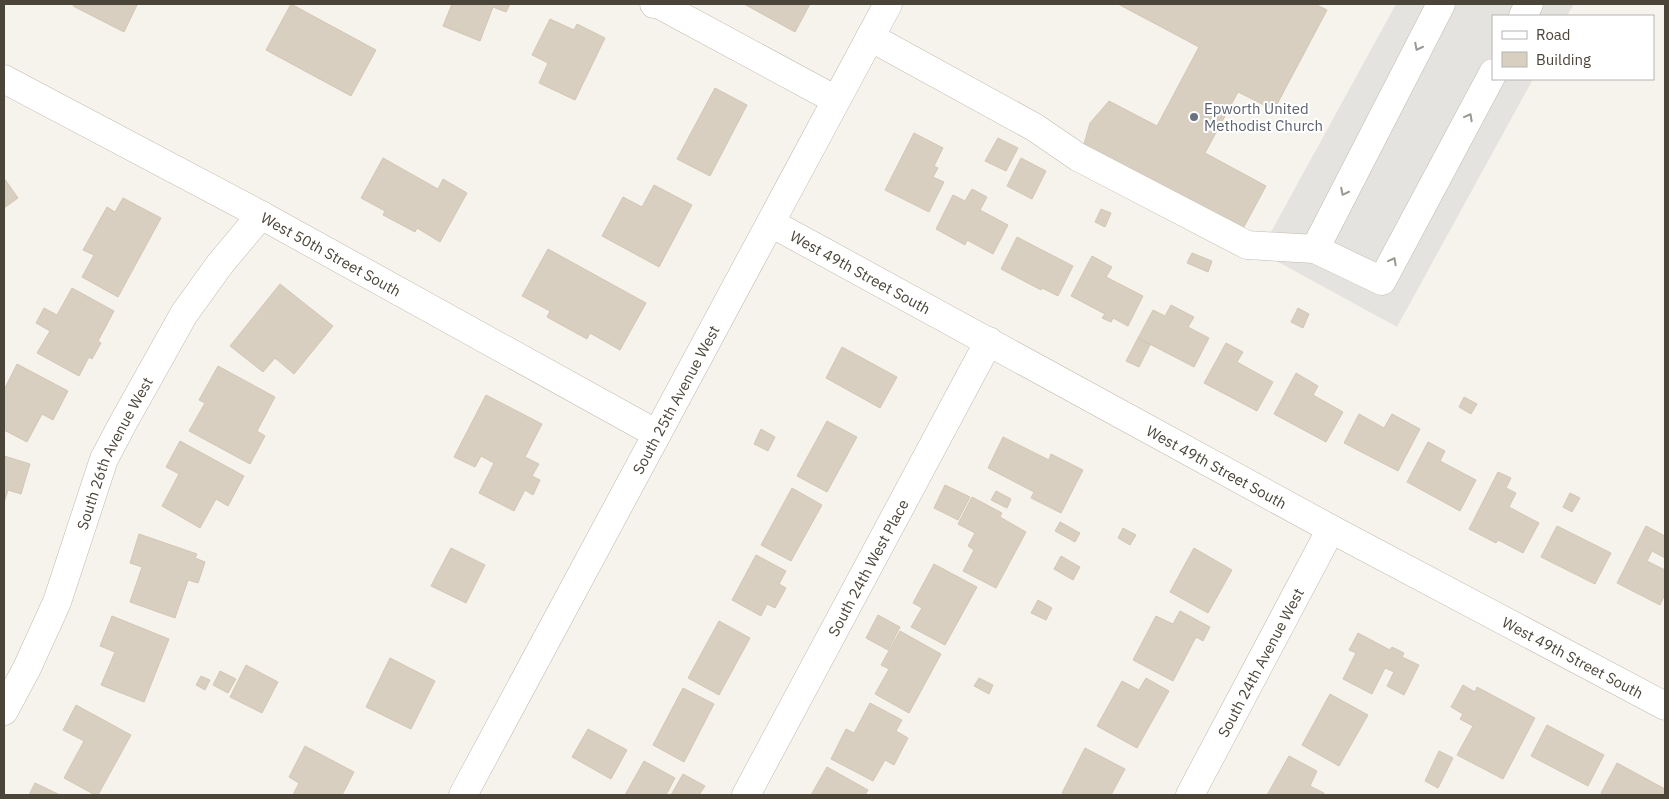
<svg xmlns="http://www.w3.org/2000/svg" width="1669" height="799" font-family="'IBM Plex Sans',sans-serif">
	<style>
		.parking { fill: #e5e3e0 }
		.building { fill: #d8cfc1; stroke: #d3c7b4 }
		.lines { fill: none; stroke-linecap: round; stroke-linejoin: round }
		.minor-casing { stroke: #c2bbae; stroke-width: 29 }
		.minor { stroke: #fff; stroke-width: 28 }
		.oneway { stroke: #9c9892 }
		.worship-dot { fill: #6b7280; stroke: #fff; stroke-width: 2 }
		.labels { text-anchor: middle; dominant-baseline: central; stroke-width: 4; stroke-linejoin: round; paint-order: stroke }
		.worship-label { font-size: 15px; fill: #5b616d; stroke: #fff; text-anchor: start }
		.street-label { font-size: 15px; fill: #4b4439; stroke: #fff }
	</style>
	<rect width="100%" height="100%" fill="#f6f3ec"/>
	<!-- parking -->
	<path class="parking" d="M1396,4H1574L1567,16H1493V79H1533L1397,327L1260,252Z"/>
	<!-- building -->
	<g class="building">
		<path d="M74,4H135L137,5L124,32L73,6Z"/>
		<path d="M291,4L376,50L351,96L266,50Z"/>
		<path d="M452,4H510L506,12L493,7L480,41L443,26Z"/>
		<path d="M744,4H810L795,32Z"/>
		<path d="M1118,4H1315L1327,10L1274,110L1238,92L1205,153L1266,186L1239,236L1082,151L1090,123L1109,101L1157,126L1199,47Z"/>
		<path d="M550,19L574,30L577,24L605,38L575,100L539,83L548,63L532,55Z"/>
		<path d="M715,88L747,105L710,176L677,159Z"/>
		<path d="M914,133L943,148L934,166L938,168L933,177L944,182L929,212L885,190Z"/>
		<path d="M998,138L1018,148L1006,171L985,161Z"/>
		<path d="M383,158L438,189L443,179L467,193L440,242L417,228L415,232L383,215L385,211L361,198Z"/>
		<path d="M1021,158L1046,171L1032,199L1007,186Z"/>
		<path d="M4,178L18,198L4,208Z"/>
		<path d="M654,185L692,205L659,267L602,236L623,197L642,207Z"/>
		<path d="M972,189L987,197L980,210L1008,225L993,254L967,240L965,245L936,229L953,195L965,201Z"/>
		<path d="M123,198L161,218L118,297L82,277L94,255L83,250L107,207L115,212Z"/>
		<path d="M1101,209L1111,213L1105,227L1095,222Z"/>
		<path d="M1017,237L1073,266L1058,296L1042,288L1041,290L1001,269Z"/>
		<path d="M548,249L646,303L620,350L590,333L587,339L547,317L550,311L522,296Z"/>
		<path d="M1192,253L1212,261L1208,272L1187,263Z"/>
		<path d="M1092,256L1112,267L1106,277L1143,296L1128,326L1113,318L1111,322L1102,318L1105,314L1071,296Z"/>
		<path d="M280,284L333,326L294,374L275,358L263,372L230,346Z"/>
		<path d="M72,288L114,311L98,341L101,343L92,359L89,357L79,376L37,353L50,331L36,323L44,308L57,315Z"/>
		<path d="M1171,305L1194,317L1188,327L1209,338L1194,367L1138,338L1153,310L1165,316Z"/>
		<path d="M1298,308L1309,314L1303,328L1291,322Z"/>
		<path d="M1138,338L1150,345L1139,367L1126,361Z"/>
		<path d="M1226,343L1243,352L1237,362L1273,382L1257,411L1204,383Z"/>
		<path d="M842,347L897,377L880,408L826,378Z"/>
		<path d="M17,364L68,391L53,420L42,414L27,442L4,430V390Z"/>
		<path d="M218,366L275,397L257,431L265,436L250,464L189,431L205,403L199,400Z"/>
		<path d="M1296,373L1318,386L1313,395L1343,412L1326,442L1274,414Z"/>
		<path d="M486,395L542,424L525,457L539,464L532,476L540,480L533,495L525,490L514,511L479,493L494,463L481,456L475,467L454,457Z"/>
		<path d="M1464,397L1477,404L1471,414L1459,407Z"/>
		<path d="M1359,414L1384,428L1392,414L1420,429L1398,471L1344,443Z"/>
		<path d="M827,421L857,437L827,492L797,476Z"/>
		<path d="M761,429L775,437L768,451L754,444Z"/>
		<path d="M1003,437L1049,460L1051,454L1083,470L1061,513L1031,498L1034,492L988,468Z"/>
		<path d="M180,441L244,476L228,506L216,499L200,528L162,506L179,474L166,467Z"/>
		<path d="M1428,442L1445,451L1440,461L1476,480L1460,511L1407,482Z"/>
		<path d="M4,456L30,464L21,494L8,490L4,503Z"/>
		<path d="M1498,472L1511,478L1506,488L1516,493L1509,507L1539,523L1523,553L1498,540L1496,543L1469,529Z"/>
		<path d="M945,485L970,497L958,520L934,508Z"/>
		<path d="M792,488L822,505L791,561L761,545Z"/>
		<path d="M996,491L1011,499L1007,508L991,500Z"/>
		<path d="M1570,493L1580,498L1572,512L1563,507Z"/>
		<path d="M972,497L1002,513L1000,517L1026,532L996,588L963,571L974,550L968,546L975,533L958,524Z"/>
		<path d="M1060,522L1080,533L1075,542L1055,531Z"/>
		<path d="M1557,526L1611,553L1595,584L1541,557Z"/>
		<path d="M1646,526L1665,536V558L1652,551L1647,561L1665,570V594L1660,605L1617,583Z"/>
		<path d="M1123,528L1136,535L1130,545L1118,538Z"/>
		<path d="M139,534L197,554L195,558L205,562L198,583L188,580L175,618L130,602L142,567L130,563Z"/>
		<path d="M451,548L485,565L466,603L431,586Z"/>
		<path d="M1194,548L1232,570L1208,613L1170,592Z"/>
		<path d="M756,555L786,571L779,584L786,588L775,608L767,604L761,616L732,600Z"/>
		<path d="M1061,556L1080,567L1073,580L1054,569Z"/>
		<path d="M934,564L977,587L945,645L911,627L922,608L913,603Z"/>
		<path d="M1038,600L1052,608L1046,620L1031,613Z"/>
		<path d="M1180,611L1210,627L1203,641L1196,637L1173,681L1133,660L1156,616L1173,624Z"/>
		<path d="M878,615L900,627L888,650L866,638Z"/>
		<path d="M112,616L169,639L144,702L101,685L115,652L100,646Z"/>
		<path d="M719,621L750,638L719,695L688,678Z"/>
		<path d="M900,631L941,654L909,713L875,694L889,669L881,665Z"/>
		<path d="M1358,633L1390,650L1392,647L1404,653L1402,657L1419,665L1404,695L1387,686L1394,672L1385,668L1372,694L1343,679L1356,653L1349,650Z"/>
		<path d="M390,658L435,681L411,729L366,707Z"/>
		<path d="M246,665L278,682L262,713L230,697Z"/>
		<path d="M220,671L236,679L228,693L213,685Z"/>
		<path d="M201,676L210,680L205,690L196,685Z"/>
		<path d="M979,678L993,685L989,694L974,686Z"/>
		<path d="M1146,678L1169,691L1137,748L1097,726L1122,681L1139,690Z"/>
		<path d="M1463,685L1475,692L1477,687L1535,718L1503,779L1457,755L1473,726L1460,719L1463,714L1451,707Z"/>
		<path d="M683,688L714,704L684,762L653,745Z"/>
		<path d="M1330,694L1368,715L1339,766L1302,745Z"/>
		<path d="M870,703L902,720L896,731L908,738L894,765L885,760L873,781L831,759L846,729L854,733Z"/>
		<path d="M76,705L131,735L98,795H95L64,778L84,741L63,730Z"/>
		<path d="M1547,725L1604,755L1588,786L1531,756Z"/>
		<path d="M588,729L627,750L611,779L572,757Z"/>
		<path d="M305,746L354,772L342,795H293L299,783L289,777Z"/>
		<path d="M1085,748L1125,769L1111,795H1066L1062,793Z"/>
		<path d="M1439,751L1453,758L1438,788L1425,781Z"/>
		<path d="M1289,756L1317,771L1310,786L1324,793L1323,795H1267Z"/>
		<path d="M644,761L675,778L666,795H625Z"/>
		<path d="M1617,763L1665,789V795H1604L1601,793Z"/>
		<path d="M827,767L868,790L865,795H811Z"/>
		<path d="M683,774L705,786L699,795H671Z"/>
		<path d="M35,783L60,795H29Z"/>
	</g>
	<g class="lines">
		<defs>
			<g id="minor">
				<path d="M654,4L660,5L836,100"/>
				<path d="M1441,4L1315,249L1382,281L1493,73"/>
				<path d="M1523,16L1529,4"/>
				<path d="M870,37L1034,127L1078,157L1247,245L1315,249"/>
				<path id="s1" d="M4,79L261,215L657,434"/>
				<path id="s2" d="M771,223L1331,529L1665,706"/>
				<path id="s3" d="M4,711L27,668L57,602L104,459L123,423L184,314L220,264L261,215"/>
				<path id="s4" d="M463,795L888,4"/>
				<path id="s5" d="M746,795L989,341"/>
				<path id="s6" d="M1190,795L1331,529"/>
			</g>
		</defs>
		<!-- minor casing -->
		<use href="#minor" class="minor-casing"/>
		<!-- minor -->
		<use href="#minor" class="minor"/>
	</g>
	<!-- one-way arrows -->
	<defs><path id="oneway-chevron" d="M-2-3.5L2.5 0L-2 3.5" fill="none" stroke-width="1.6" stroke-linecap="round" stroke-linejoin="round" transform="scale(1.25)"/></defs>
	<g class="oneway">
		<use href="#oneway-chevron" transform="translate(1418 47) rotate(117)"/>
		<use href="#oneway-chevron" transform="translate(1469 117) rotate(-62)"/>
		<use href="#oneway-chevron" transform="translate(1344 192) rotate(117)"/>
		<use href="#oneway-chevron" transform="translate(1393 261) rotate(-62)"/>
	</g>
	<!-- markers -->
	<circle class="worship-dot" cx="1194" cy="117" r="5"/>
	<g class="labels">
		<!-- worship labels -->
		<g class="worship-label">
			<text x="1204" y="108">Epworth United<tspan x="1204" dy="17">Methodist Church</tspan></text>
		</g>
		<!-- street labels -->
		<g class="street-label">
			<text stroke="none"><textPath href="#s1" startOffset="371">West 50th Street South</textPath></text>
			<text stroke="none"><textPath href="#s2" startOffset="102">West 49th Street South</textPath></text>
			<text stroke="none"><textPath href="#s4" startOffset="449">South 25th Avenue West</textPath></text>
			<text stroke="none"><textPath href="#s3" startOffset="281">South 26th Avenue West</textPath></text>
			<text stroke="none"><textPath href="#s2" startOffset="508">West 49th Street South</textPath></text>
			<text stroke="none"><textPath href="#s5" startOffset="258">South 24th West Place</textPath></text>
			<text stroke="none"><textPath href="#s2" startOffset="912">West 49th Street South</textPath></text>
			<text stroke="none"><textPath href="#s6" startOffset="150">South 24th Avenue West</textPath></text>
		</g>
	</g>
	<!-- border -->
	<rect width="1669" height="799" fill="none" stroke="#4b4439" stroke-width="10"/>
	<!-- legend -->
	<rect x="1492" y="15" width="162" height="65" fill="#ffffff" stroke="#b7b4b0"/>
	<rect x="1502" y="31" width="25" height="8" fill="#ffffff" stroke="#b7b4b0"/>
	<text x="1536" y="40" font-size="15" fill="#4b4439">Road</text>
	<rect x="1502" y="52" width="25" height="15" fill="#d8cfc1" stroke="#b7b4b0"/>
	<text x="1536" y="65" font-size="15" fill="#4b4439">Building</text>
</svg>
